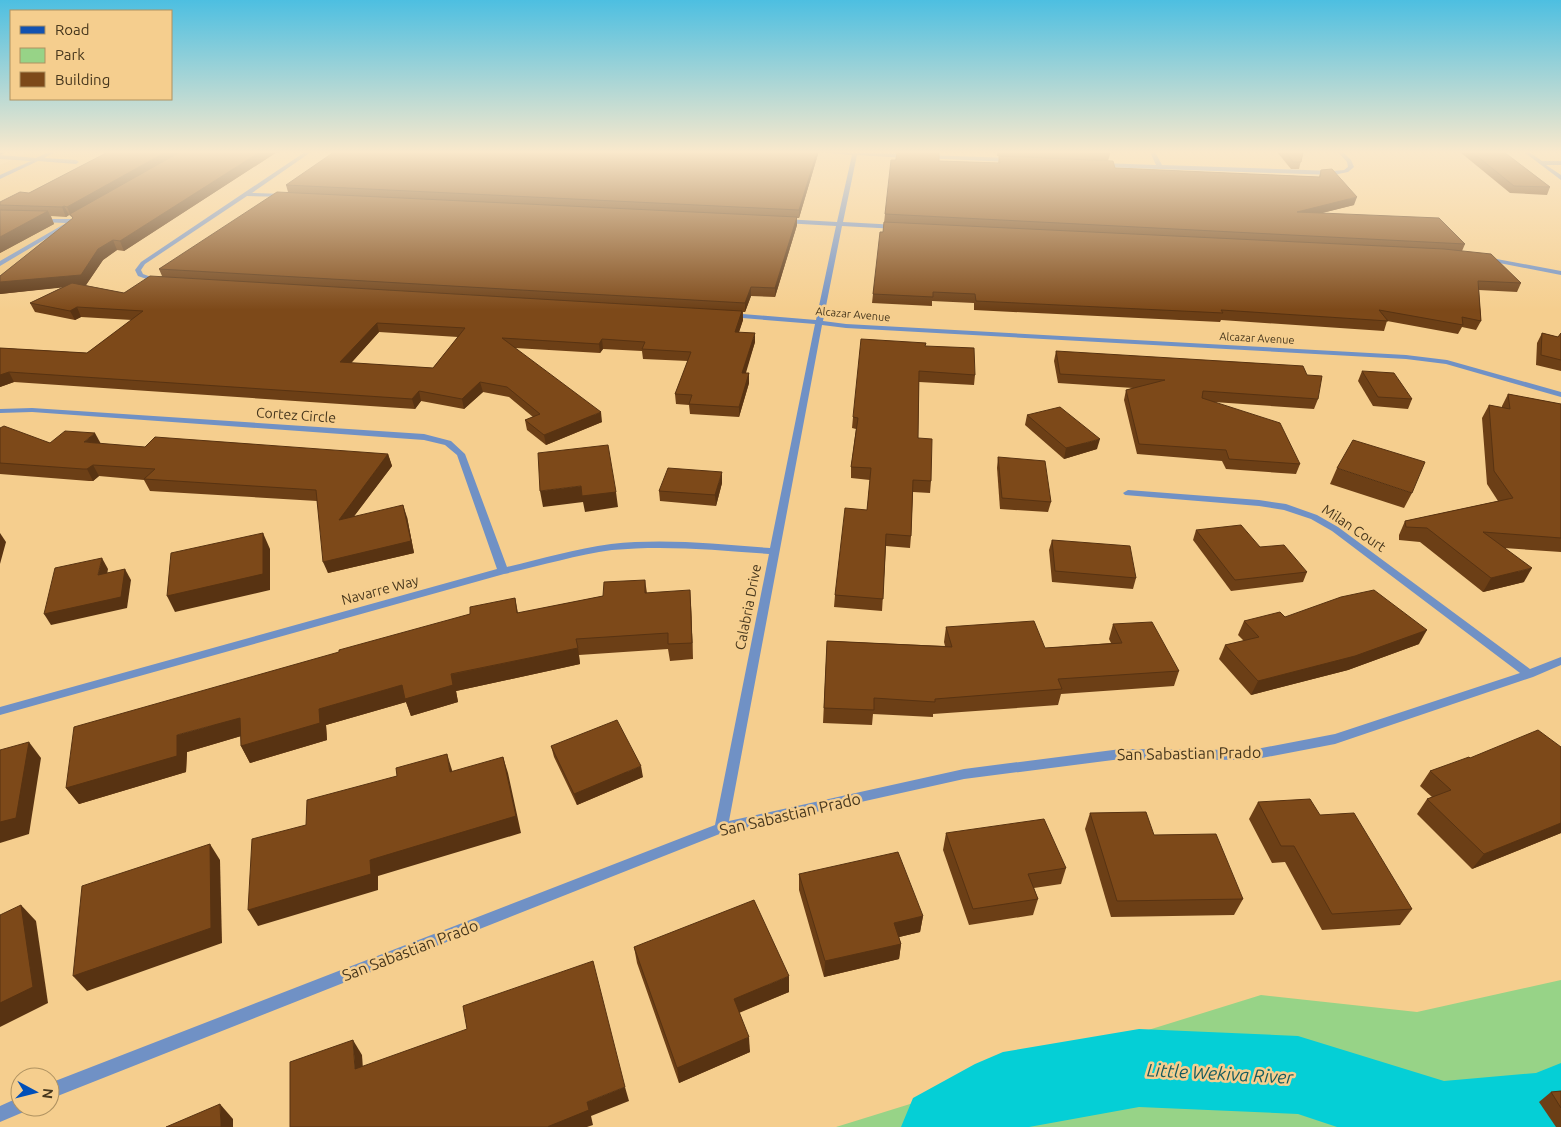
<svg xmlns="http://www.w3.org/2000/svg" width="1561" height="1127" font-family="Ubuntu,sans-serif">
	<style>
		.built { fill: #edc27a }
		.green { fill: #97d387 }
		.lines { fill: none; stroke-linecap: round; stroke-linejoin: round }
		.river { fill: #05cfd6; fill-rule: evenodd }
		.lane { fill: #7091c5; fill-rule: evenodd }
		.street { fill: #7091c5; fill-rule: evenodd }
		.primary { fill: #1352b0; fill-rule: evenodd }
		.wall { fill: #6c3f16; fill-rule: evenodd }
		.shaded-wall { fill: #583312 }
		.building { fill: #7d4919; stroke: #583312; fill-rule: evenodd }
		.labels { text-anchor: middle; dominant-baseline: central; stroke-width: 5; stroke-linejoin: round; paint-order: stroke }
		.far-street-label { font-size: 11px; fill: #47371d; stroke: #f5ce8e }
		.street-label { font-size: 14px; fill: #47371d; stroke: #f5ce8e }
		.near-street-label { font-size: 16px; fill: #47371d; stroke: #f5ce8e }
		.near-water-label { font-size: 18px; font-style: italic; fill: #195c5f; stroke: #f5ce8e }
	</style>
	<rect width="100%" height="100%" fill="#f5ce8e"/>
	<!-- built -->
	<path class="built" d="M29,152H227L0,290V165Z"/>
	<!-- green -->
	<path class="green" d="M1561,980V1127H836L1261,995L1417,1012Z"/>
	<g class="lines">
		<!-- river -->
		<path class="river" d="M1139,1029L1298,1036L1444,1081L1536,1073L1561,1063V1127H1337L1298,1114L1139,1107L1029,1127H901L913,1098L975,1064L1003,1052Z"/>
		<!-- lane -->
		<g class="lane">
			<path d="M49,152H55L44,158L76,160L79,162L76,164L38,161L0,179V175L31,161L0,159V155L36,158Z"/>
			<path d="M37,219H73L76,221L0,266V261L66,223L39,222L37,221Z"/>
		</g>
		<!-- street -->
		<g class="street">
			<path d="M305,152H311L252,193L285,194L287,195V197L247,196L145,264L141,270L143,274L159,280V282H155L138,276L135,270L141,262Z"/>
			<path d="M818,152L908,154L911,156L908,158L857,155L843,222L897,225L900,227L897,229L842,226L823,321L846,324L1406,355L1447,360L1561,392V397L1446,364L1406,359L846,328L822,325L729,821L964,769L1121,749L1251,750L1335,734L1520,673L1332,531L1311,519L1284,510L1259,506L1125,495L1123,493L1128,490L1259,500L1286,504L1317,515L1338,527L1530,669L1561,657V665L1533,677L1335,744L1251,760L1121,759L964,779L722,833L50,1099V1083L715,825L769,554C717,550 665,545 612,550C576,555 540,566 504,574L0,715V707L497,569L457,455L445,445L424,440L32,412L0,413V409L32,408L424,434L451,441L465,454L507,567C541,559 575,549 611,544C664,538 717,544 770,548L815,324L730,317L726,315L730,313L816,320L836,226L784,223L781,221L784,219L837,222L852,155Z"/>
			<path d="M1150,152H1155L1162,165L1333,171L1344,170L1348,167L1347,162L1338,152H1343L1351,160L1354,167L1348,172L1333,175L1102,167L1099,165L1102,163L1156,165Z"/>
			<path d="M1524,152H1529L1542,161H1561V165H1546L1561,175V180Z"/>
			<path d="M925,155L1010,158L1013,160L1010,162L923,158Z"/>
			<path d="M1486,257L1561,271V275L1484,260L1483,259Z"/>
			<path d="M20,1097V1107H27L26,1111L0,1122V1106Z"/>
		</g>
		<!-- primary -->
		<path class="primary" d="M0,152H6L0,155Z"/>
	</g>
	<!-- wall -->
	<g class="wall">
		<path d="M108,152H277L124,251L117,250L103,260L86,285H84L124,293L162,276L159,269L288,192L286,185L818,154L799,218H797V225L775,297L751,296L745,312H743V320L739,332L755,342L745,373H749V383L739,417L690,414L689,405L676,404L675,394L688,361L643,359L642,351L603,349L600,353L515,348L602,422L546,445L527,430L525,420L533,417L509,397L483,392L464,409L421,401L415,409L14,382L0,387V348L87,353L132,320L81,317L75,320L35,312L30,303L63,287L0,294V276L72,219V217L69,215L66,217L51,216L54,224L0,253V202L29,193ZM379,332L458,337L433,368L351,363Z"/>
		<path d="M897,152H938L939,161L998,163L999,156H997V152H1109L1110,154L1108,161L1115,168L1319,177L1321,170L1354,205L1322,213L1465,244L1462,251L1521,283L1517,292L1479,290L1481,321L1476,330L1462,327L1458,334L1387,321L1384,331L1221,320L1220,322L974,310V303L932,301V306L872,303L873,294L883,232L885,214Z"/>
		<path d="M1277,152H1303L1299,169H1291Z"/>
		<path d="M1460,152H1504L1550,187L1547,195L1510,193Z"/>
		<path d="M1542,333L1558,337L1561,333V371L1536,365L1537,343Z"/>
		<path d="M925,346L975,375L974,385L919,382L918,438L931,481L930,493L913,492L911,536L910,548L886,546L882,611L834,607L835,595L867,510L870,480L851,478V467L856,429L852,428L853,417Z"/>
		<path d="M1056,351L1318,399L1314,409L1214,402L1300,464L1296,474L1226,469L1222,461L1137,454L1124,400L1126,390L1133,388L1058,383L1054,361Z"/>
		<path d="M1362,371L1412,399L1408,409L1373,406L1358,381Z"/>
		<path d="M1508,394L1561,404V552L1504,548L1524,582L1483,592L1420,542L1399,540V535L1405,521L1498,501L1487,484L1482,418L1489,405L1502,408V406Z"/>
		<path d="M1027,415L1097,449L1064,459L1025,425Z"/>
		<path d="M0,428L50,443L101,444L145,447L388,454L392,466L354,516L407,517L414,553L328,573L317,501L150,491L144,480L99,476L93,481H89L0,474Z"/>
		<path d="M998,457L1051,502L1048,512L1000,509L997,468Z"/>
		<path d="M1337,468L1412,493L1404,508L1330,484Z"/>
		<path d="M722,483L716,506L660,501L659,491Z"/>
		<path d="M1196,530L1260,547L1307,572L1303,582L1231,591L1193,540Z"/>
		<path d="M1052,540L1136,578L1133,589L1052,582L1049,550Z"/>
		<path d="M645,580L647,593L691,606L693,659L670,661L668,649L579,655L580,664L456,691L458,702L411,716L406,702L326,725L327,740L250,763L241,746V736L187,752L186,772L79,804L66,788L470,614L515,598L518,613L603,596Z"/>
		<path d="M1285,617L1419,644L1348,670L1251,695L1219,659L1225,645L1244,641L1238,635L1244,621Z"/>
		<path d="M1113,624L1179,671L1174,686L1061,694L1058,705L933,714V717L873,714L872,725L823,723L827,641L945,646L944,642L946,627L1045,648L1111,643L1109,639Z"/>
		<path d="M551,746L643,777L577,805L554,757Z"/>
		<path d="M1561,747V833L1472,869L1417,814L1427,799L1432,797L1420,786L1430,771L1470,758Z"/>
		<path d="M1258,802L1320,815L1412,909L1400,925L1322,930L1285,862L1272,863L1249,819Z"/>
		<path d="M1090,813L1154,835L1243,899L1234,915L1111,917L1085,829Z"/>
		<path d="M946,833L1066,868L1061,884L1034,888L1038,899L1033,915L969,925L943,850Z"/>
		<path d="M799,874L923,916L920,932L899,937L901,944L899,959L824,977L799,890Z"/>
		<path d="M634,947L789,992L739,1013L750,1052L679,1083L637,963Z"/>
		<path d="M1561,1091V1127H1556L1539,1102L1551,1092Z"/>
	</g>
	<!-- shaded-wall -->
	<g class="shaded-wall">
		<path d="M166,152H185L70,214L67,207Z"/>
		<path d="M260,152H277L124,251L120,241Z"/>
		<path d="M817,152H818V154L799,218V210Z"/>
		<path d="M1357,197L1354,205L1294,220L1297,212Z"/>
		<path d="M64,206L69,215L66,217L62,207Z"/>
		<path d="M48,211L54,224L0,253V237Z"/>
		<path d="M797,217V225L775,297V288Z"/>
		<path d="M113,240L117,250L103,260L86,285L0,294V282L98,249Z"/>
		<path d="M751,287V296L745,312V303Z"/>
		<path d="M77,307L81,317L75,320L70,311Z"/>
		<path d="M742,311L743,320L736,341L735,332Z"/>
		<path d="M377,323L379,332L343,372L340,362Z"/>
		<path d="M755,333V342L743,383L742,373Z"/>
		<path d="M602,339L603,349L600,353L599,344Z"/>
		<path d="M9,372L14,382L0,387V375Z"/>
		<path d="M749,373V383L739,417V407Z"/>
		<path d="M480,382L483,392L464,409L462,399Z"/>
		<path d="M419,391L421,401L415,409L412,399Z"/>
		<path d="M601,412L602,422L546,445L544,435Z"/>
		<path d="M95,433L101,444L84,442Z"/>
		<path d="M1100,439L1097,449L1064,459L1066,448Z"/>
		<path d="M388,454L392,466L343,531L339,520Z"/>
		<path d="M93,465L99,476L93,481L87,469Z"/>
		<path d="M722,472V483L716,506L715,495Z"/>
		<path d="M581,486L616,492L618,507L585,512L583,502L543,507L540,491Z"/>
		<path d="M403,505L407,517L414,553L328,573L323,562Z"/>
		<path d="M0,533L6,542L0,564Z"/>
		<path d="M263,533L270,549V590L175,612L167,596Z"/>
		<path d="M102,558L108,569L105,586L98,575Z"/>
		<path d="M1532,568L1524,582L1483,592L1491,578Z"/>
		<path d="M125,569L131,580L127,608L51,625L44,614Z"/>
		<path d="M690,590L691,606L693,659L692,643Z"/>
		<path d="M1427,630L1419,644L1348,670L1251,695L1258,681Z"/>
		<path d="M578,648L580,664L456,691L458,702L411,716L406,702L326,725L327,740L250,763L241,746L319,709L402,685Z"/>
		<path d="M240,718L248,734L187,752L186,772L79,804L66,788L177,735Z"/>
		<path d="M29,742L41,758L29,834L0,843V822Z"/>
		<path d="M447,754L452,770L455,788L450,772Z"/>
		<path d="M503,757L508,773L521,833L378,876V890L258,926L248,910L370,860Z"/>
		<path d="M641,766L643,777L577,805L574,794Z"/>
		<path d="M1561,823V833L1472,869L1484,854Z"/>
		<path d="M210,844L220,860L222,943L87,991L73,976Z"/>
		<path d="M21,905L36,921L48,1003L0,1027V1003Z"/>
		<path d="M923,916L920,932L891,939L894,923Z"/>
		<path d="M901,944L899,959L824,977L825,961Z"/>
		<path d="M789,976V992L735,1014L734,999Z"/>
		<path d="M749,1037L750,1052L679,1083L677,1068Z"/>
		<path d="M353,1040L362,1055L364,1083L355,1069Z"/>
		<path d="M625,1087L629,1101L591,1116L593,1125L587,1127H547L587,1102Z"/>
		<path d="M220,1104L233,1119V1127H221Z"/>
	</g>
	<!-- building -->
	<g class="building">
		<path d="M108,152H166L67,207L64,206L62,207L0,205V202L20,192L29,193Z"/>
		<path d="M180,152H260L120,241L113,240L98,249L81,275L0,282V276L73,218L70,214Z"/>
		<path d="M334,152H817L799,210L286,185Z"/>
		<path d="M897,152L939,153V161L1000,163L999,156L1113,161L1115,168L1320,177L1321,170L1332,169L1357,197L1297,212L1439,218L1465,244L885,214L891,160H896Z"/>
		<path d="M1076,152H1109L1110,154Z"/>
		<path d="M1286,152H1303L1301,162H1293Z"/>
		<path d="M1472,152H1504L1550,187L1514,186Z"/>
		<path d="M277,192L797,217L775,288L751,287L745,303L159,269Z"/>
		<path d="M0,210L48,211L0,237Z"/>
		<path d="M884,222L1444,249L1491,254L1521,283L1478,281L1481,321L1462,317L1463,325L1379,310L1388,321L1221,310L1223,313L976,301L975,294L933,292V297L873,294L880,232H883Z"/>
		<path d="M150,276L742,311L735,332L755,333L742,373H749L739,407L689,404L692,395L675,394L691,352L642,349L645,342L602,339L599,344L502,338L601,412L544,435L525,420L540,414L507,387L480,382L462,399L419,391L412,399L9,372L0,375V348L87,353L143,311L77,307L70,311L30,303L72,283L124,293ZM377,323L465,328L433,368L340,362Z"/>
		<path d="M1542,333L1558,337L1561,333V360L1541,355Z"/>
		<path d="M861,339L926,343L925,346L974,348L975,375L919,371L918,438L932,439L931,481L913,480L911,536L886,534L883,599L835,595L845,508L867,510L871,468L851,467L858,418L853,417Z"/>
		<path d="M1056,351L1303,366L1307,375L1322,376L1318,399L1203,391L1202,398L1280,423L1300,464L1229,459L1226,450L1139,444L1126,390L1165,380L1060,374Z"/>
		<path d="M1362,371L1394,373L1412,399L1378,397Z"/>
		<path d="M1508,394L1561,404V538L1483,532L1532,568L1491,578L1427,528L1406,527L1405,521L1513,498L1494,471L1489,405L1510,409Z"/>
		<path d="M1060,407L1100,439L1066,448L1027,415Z"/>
		<path d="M4,426L50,443L65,431L95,433L84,442L145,447L155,437L388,454L339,520L403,505L411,541L323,562L316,490L144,479L155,469L93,465L87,469H83L0,463V428Z"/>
		<path d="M1353,440L1425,462L1412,493L1337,468Z"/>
		<path d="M608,445L616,492L582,496L581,486L540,491L538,453Z"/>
		<path d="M998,457L1045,461L1051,502L1002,498Z"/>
		<path d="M668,468L722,472L715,495L659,491Z"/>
		<path d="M1241,525L1260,547L1284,545L1307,572L1235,580L1196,530Z"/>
		<path d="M263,533V574L167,596L171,553Z"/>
		<path d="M1052,540L1130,546L1136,578L1055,571Z"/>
		<path d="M102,558L98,575L125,569L121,597L44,614L55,568Z"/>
		<path d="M645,580V593L690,590L692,643L668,644V633L576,639L578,648L451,674L453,685L405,699L402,685L319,709L320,723L241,746L240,718L177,735V756L66,788L74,727L339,652V650L470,614V607L515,598L517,613L603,596L604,582Z"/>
		<path d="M1374,590L1427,630L1355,656L1258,681L1225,645L1259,637L1244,621L1280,612L1285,617L1341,597Z"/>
		<path d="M1034,621L1045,648L1122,643L1113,624L1152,622L1179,671L1058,679L1062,689L935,699V702L874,698V710L824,708L827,641L952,647L946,627Z"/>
		<path d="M617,720L641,766L574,794L551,746Z"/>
		<path d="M1538,730L1561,747V823L1484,854L1427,799L1451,790L1430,771L1469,757L1470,758Z"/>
		<path d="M29,742L16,818L0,822V750Z"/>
		<path d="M447,754L450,772L503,757L516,816L370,860L371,874L248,910L252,839L306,825L307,800L397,776L396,768Z"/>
		<path d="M1310,799L1320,815L1354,813L1412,909L1332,914L1294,846H1281L1258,802Z"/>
		<path d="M1146,812L1154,835L1216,834L1243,899L1117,901L1090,813Z"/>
		<path d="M1044,819L1066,868L1028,874L1038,899L973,909L946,833Z"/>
		<path d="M210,844L211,928L73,976L82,886Z"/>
		<path d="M898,852L923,916L894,923L901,944L825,961L799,874Z"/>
		<path d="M754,900L789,976L734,999L749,1037L677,1068L634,947Z"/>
		<path d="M21,905L33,987L0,1003V915Z"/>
		<path d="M593,961L625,1087L587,1102L589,1110L547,1127H290V1062L353,1040L355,1069L467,1029L463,1006Z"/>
		<path d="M1561,1091V1108L1551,1092Z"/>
		<path d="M220,1104L221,1127H166Z"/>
	</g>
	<!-- sky -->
	<linearGradient id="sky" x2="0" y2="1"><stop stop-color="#4dbfe1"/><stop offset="0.49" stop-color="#fae9cc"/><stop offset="1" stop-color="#fae9cc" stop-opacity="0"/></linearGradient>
	<rect width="1561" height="310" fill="url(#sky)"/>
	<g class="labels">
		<!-- far-street labels -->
		<g class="far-street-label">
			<text transform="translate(853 314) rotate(5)">Alcazar Avenue</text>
			<text transform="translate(1257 338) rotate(3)">Alcazar Avenue</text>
		</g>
		<!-- street labels -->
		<g class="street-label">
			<text transform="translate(296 415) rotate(4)">Cortez Circle</text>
			<text transform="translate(1354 528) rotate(34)">Milan Court</text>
			<text transform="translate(380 590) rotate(-15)">Navarre Way</text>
			<text transform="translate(748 607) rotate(-79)">Calabria Drive</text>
		</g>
		<!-- near-street labels -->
		<g class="near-street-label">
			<text transform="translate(1189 753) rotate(-1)">San Sabastian Prado</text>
			<text transform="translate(790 814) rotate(-13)">San Sabastian Prado</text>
			<text transform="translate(410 950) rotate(-21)">San Sabastian Prado</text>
		</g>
		<!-- near-water labels -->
		<g class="near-water-label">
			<text transform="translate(1220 1073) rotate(3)">Little Wekiva River</text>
		</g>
	</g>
	<!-- legend -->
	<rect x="10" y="10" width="162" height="90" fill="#f5ce8e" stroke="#af9261"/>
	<rect x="20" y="26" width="25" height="8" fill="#1352b0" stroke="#af9261"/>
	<text x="55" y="35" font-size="15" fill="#47371d">Road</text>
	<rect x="20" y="48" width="25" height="15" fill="#97d387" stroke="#af9261"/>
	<text x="55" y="60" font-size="15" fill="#47371d">Park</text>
	<rect x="20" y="72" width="25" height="15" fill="#7d4919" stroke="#af9261"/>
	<text x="55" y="85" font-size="15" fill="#47371d">Building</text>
	<!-- north arrow -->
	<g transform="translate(35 1092) rotate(97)"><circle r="24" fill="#f5ce8e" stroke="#af9261"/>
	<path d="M0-4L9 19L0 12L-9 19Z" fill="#004fb9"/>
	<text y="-8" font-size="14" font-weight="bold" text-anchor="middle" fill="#47371d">N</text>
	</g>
</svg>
